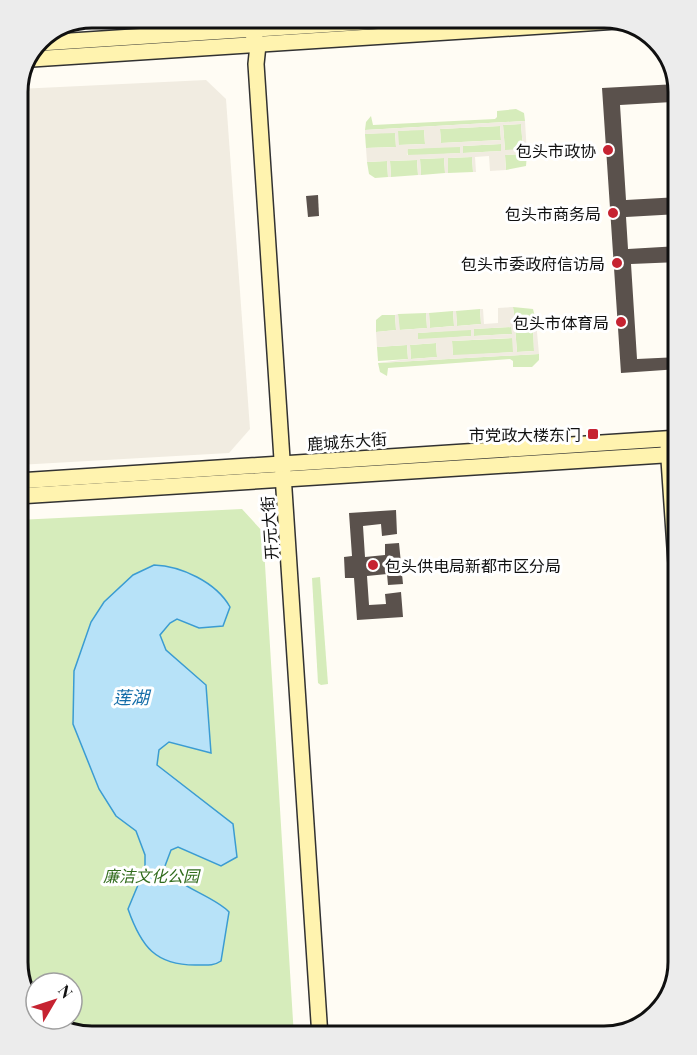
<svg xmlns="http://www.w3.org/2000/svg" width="697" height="1055" font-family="'Playfair Display','Noto Sans SC',serif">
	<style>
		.green { fill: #d6ecbb }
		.plaza { fill: #f1ece1; fill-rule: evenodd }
		.water { fill: #b7e2f8; stroke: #3b9cd2; stroke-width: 1.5 }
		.building { fill: #5a514c }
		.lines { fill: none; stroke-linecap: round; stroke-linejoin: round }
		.secondary-casing { stroke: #323232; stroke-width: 18 }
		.secondary { stroke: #fff3af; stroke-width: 15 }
		.poi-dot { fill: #c62331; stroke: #fff; stroke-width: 2 }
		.labels { text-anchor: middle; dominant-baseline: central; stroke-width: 6; stroke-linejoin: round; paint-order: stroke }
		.poi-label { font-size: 16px; fill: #101010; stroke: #fff; text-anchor: end }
		.street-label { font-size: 16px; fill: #101010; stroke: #fff }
		.park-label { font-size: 16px; font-style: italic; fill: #316c1d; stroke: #fff }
		.water-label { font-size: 18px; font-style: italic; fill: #146da8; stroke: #fff }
		.rim { fill: none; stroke: #101010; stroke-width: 3 }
	</style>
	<rect width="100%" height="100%" fill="#fffcf4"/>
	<!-- green -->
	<g class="green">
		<path d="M93,18H191L72,26Z"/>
		<path d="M516,109L524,113L525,121L365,130L366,122L371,116L373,125L495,119L497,117V111Z"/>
		<path d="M521,124L523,150H505L503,125Z"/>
		<path d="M500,126L501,140L441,143L440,129Z"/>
		<path d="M424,129L425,144L398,145V131Z"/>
		<path d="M395,132L396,147L366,148L365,134Z"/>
		<path d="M501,144L502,151L463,153V146Z"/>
		<path d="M460,146L461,153L408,156L407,149Z"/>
		<path d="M527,154L526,166L506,170L505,155Z"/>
		<path d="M472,157L473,172L448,173L447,158Z"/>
		<path d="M444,158L445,173L421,175L420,159Z"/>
		<path d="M417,160L418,175L391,177L390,161Z"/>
		<path d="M387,161L388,177L375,178L369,174L367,162Z"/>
		<path d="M513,307L533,309L536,321L515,323Z"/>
		<path d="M480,309L481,324L457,326L456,311Z"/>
		<path d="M453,311L454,326L430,328L429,313Z"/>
		<path d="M426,313L427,328L399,330L398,314Z"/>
		<path d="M382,315H395L396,330L376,332V320Z"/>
		<path d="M533,326L534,351L517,352L515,327Z"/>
		<path d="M512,327V334L474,336L473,329Z"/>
		<path d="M471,329V336L418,340V333Z"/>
		<path d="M513,338V352L453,356L452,341Z"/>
		<path d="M436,343L437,357L411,359L410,345Z"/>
		<path d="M407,345L408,359L378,361L377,347Z"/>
		<path d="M539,354V360L532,367H513V361L510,359L388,368L387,376L380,372L378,363Z"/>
		<path d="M242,509L263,532L294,1037H88L55,1027L47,1019H72V983H36V1008L28,999L18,962V520Z"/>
		<path d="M320,577L328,684L321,685L318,683L312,578Z"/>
	</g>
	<!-- plaza -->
	<g class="plaza">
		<path d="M206,80L226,99L250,429L229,453L18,465V89Z"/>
		<path d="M525,121L527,154L505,155L506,170L490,171L489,156L475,157L476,172H473L472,157L448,158V173H445L444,158L420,159L421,175H418L417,160L390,161L391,177H388L387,161L367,162L366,148L396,147L395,133L365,134V130ZM521,124L523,149L505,150L503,125ZM500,126L501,140L441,143L440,129ZM424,130L425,144L399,145L398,131ZM501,144V151L463,153V146ZM460,147V153L407,155L408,149Z"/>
		<path d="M513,307L515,322L536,321L539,354L378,363L408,359L407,345L377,347L376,332L396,330L395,315L398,314L400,330L427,328L426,313H429L430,328L454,326L453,311H456L457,326L481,324L480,309H483L484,324L498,323V308ZM533,326L534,351L517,352L515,327ZM511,327L512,334L474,336V329ZM471,330V336L418,339V333ZM512,338L513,352L453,355L452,341ZM436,343L437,357L411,359L410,345Z"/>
	</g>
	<!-- water -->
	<path class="water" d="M154,565C181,566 216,582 230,607L223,626L199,628L177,619L170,623L160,635L166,650L206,685L211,753L169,742L159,750L157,765L233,824L237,857L221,866L178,847L171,850L165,866C173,886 213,895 229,912L221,961C214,966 206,965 198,965C155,966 141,946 128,909L145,868V855L136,831L116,816L99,789L73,724L74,671L91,622L104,602L133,575Z"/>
	<!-- building -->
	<g class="building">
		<path d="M677,84L679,93V180L672,102L620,105L626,200L679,197V214L626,217L628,249L679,246V262L631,264L637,359L679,357V369L621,373L602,88Z"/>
		<path d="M318,195L319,216L308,217L306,196Z"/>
		<path d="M396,510L397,534L382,536L381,524L363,526L365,557L385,555V544L399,543L403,584L388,585L387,574L367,576L369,605L386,604L385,594L401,592L403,617L357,620L354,578H345L344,557L352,556L349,513Z"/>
	</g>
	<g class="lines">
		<defs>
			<g id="secondary">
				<path d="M250,18L251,30L258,45L256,64L320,1037"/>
				<path d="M40,43L427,18"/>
				<path d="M32,59L618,21"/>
				<path d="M668,445L679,607"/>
				<path d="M18,481L679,438"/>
				<path d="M18,496L679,454"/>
			</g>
		</defs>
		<!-- secondary casing -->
		<use href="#secondary" class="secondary-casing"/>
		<!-- secondary -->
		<use href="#secondary" class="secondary"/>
	</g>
	<!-- markers -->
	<g class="poi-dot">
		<circle cx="608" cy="150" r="6"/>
		<circle cx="613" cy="213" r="6"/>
		<circle cx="617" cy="263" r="6"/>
		<circle cx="621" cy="322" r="6"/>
		<rect x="587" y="428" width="12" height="12" rx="3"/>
		<circle cx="373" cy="565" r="6"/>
	</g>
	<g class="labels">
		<!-- poi labels -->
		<g class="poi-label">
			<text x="596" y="150">包头市政协</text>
			<text x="601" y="213">包头市商务局</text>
			<text x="605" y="263">包头市委政府信访局</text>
			<text x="609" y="322">包头市体育局</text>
			<text x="581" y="434">市党政大楼东门</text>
			<text x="385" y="565" text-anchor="start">包头供电局新都市区分局</text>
		</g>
		<!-- street labels -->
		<g class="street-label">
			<text transform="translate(347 441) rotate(-4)">鹿城东大街</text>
			<text transform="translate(269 528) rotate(-94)">开元大街</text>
		</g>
		<!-- park labels -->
		<g class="park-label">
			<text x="151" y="875">廉洁文化公园</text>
		</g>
		<!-- water labels -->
		<g class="water-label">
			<text x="131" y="697">莲湖</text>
		</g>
	</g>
	<!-- crop -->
	<path d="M0 0H697V1055H0ZM92 28H604A64 64 0 0 1 668 92V962A64 64 0 0 1 604 1026H92A64 64 0 0 1 28 962V92A64 64 0 0 1 92 28Z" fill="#ececec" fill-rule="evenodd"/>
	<path class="rim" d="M92 28H604A64 64 0 0 1 668 92V962A64 64 0 0 1 604 1026H92A64 64 0 0 1 28 962V92A64 64 0 0 1 92 28Z"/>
	<!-- north arrow -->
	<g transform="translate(54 1001) rotate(51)"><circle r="28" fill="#ffffff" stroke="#9f9f9f" stroke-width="1.5"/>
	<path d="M0-4.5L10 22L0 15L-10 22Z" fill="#c62331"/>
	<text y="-9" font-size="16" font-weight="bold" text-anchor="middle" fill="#101010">N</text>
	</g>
</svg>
